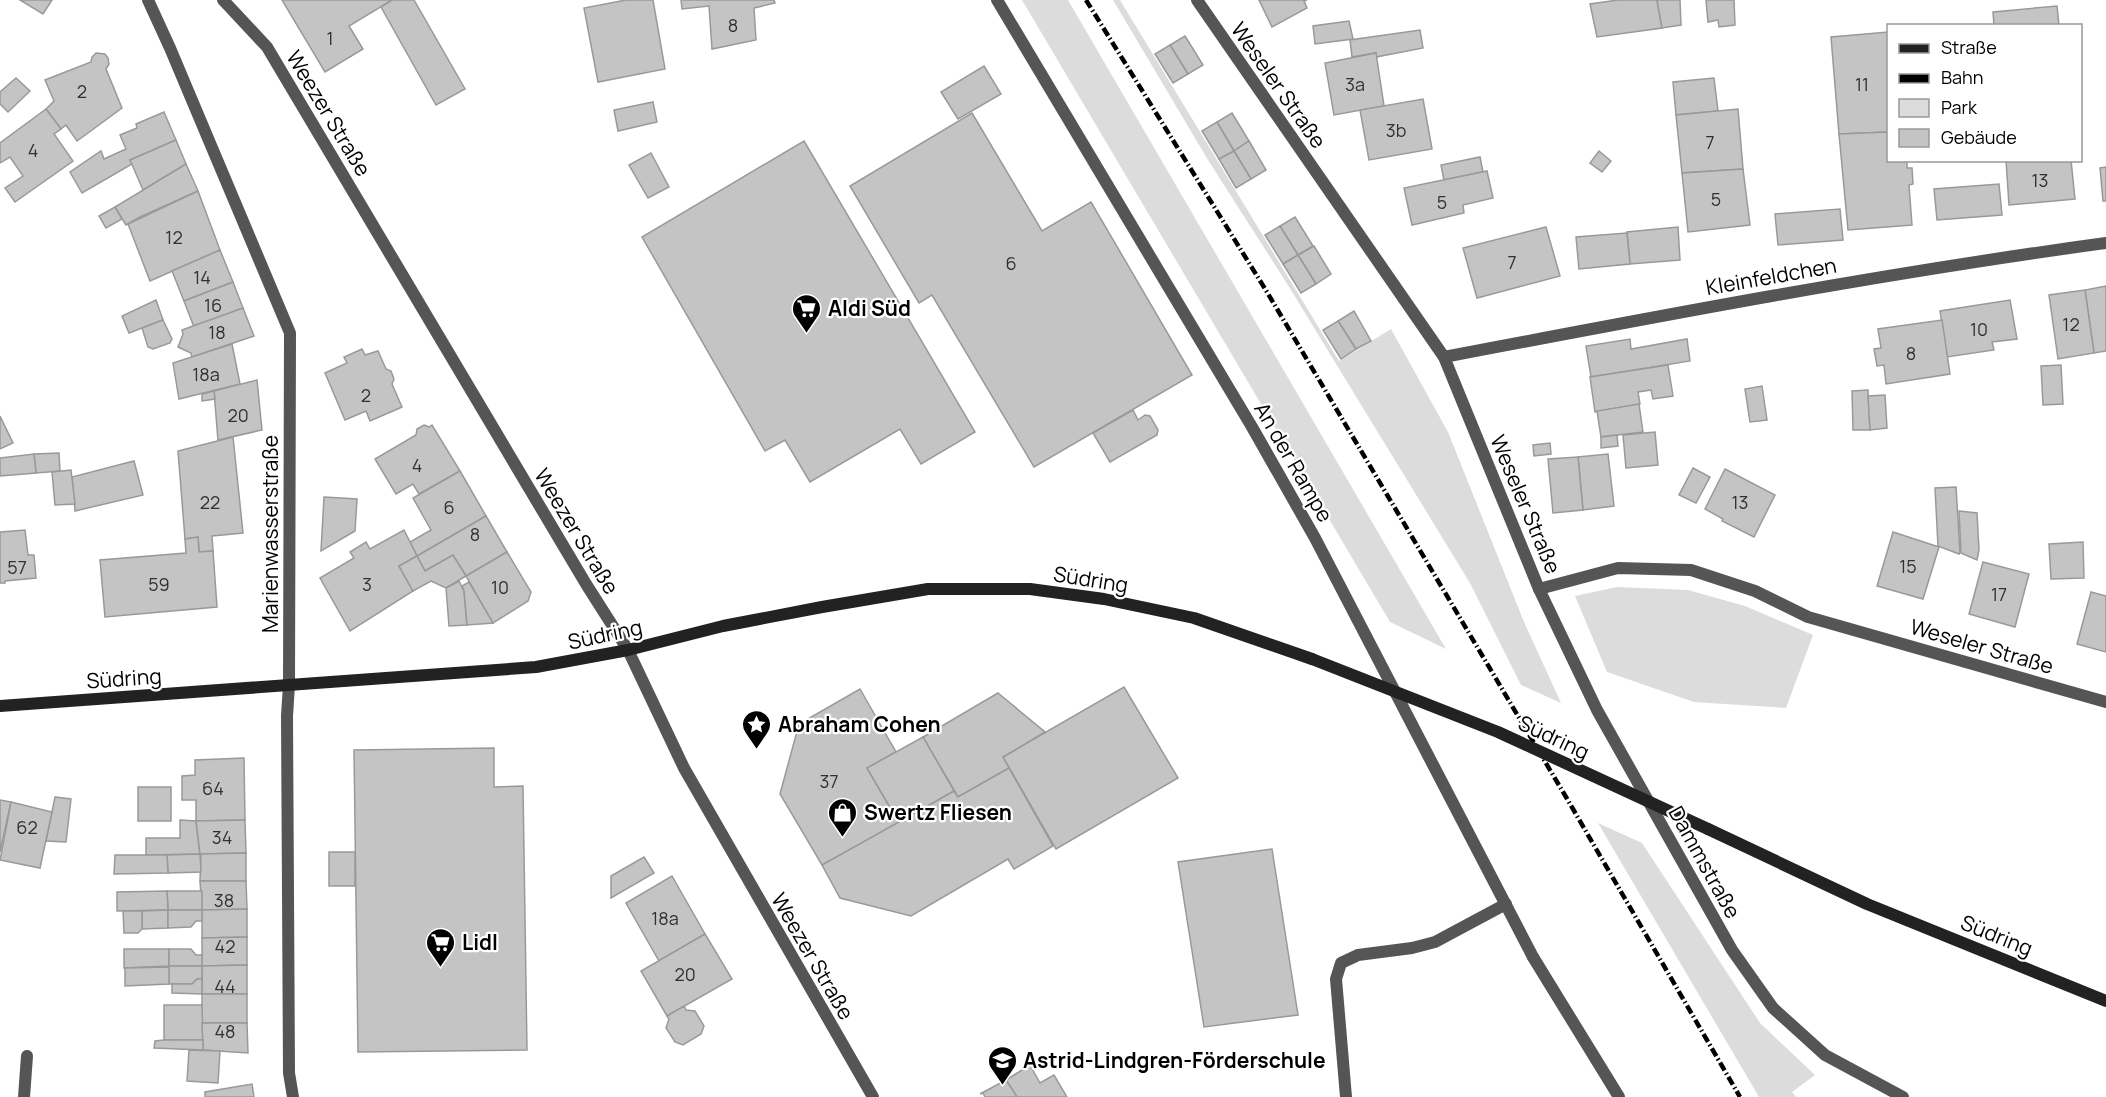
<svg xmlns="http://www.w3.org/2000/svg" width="2106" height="1097" font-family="Manrope,sans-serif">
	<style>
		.green { fill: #dcdcdc }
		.building { fill: #c4c4c4; stroke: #999; stroke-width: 1.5 }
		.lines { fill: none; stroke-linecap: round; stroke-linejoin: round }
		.lane { stroke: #555; stroke-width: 12 }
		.street { stroke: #555; stroke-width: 12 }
		.secondary { stroke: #222; stroke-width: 12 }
		.rail { stroke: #000; stroke-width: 4.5; stroke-dasharray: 9 3 1.5 3; stroke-linecap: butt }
		.secondary-bridge { stroke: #222; stroke-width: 12 }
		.labels { text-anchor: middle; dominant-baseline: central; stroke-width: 4.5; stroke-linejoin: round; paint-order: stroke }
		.number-label { font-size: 18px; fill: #313131 }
		.street-label { font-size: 21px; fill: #000; stroke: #fff }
		.poi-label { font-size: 21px; font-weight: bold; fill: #000; stroke: #fff; text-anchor: start }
	</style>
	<rect width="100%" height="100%" fill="#fff"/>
	<!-- green -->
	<g class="green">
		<path d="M1022,0H1068L1446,649L1390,622Z"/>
		<path d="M1113,0H1120L1339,361L1391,329L1448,432L1524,622L1561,703L1521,685L1470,583L1286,282L1208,160Z"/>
		<path d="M1617,587L1688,590L1745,606L1813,635L1786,708L1694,702L1607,672L1575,596Z"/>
		<path d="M1598,823L1642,843L1760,1023L1815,1075L1792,1092L1796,1097H1759Z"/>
	</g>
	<!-- building -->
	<g class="building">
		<path d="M20,0H52L43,14Z"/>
		<path d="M282,0H392L349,26L363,49L325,72Z"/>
		<path d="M392,0H414L465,89L436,105L381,7Z"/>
		<path d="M626,0H653L665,69L598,82L584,8Z"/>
		<path d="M681,0H774L775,3L754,8L756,40L712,49L709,6L682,9Z"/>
		<path d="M1259,0H1307L1304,1L1307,8L1272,27Z"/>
		<path d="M1618,0H1657L1662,28L1597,37L1590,4Z"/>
		<path d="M1657,0H1680L1681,25L1662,28Z"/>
		<path d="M1706,0H1734L1735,25L1719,27L1718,20L1708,22Z"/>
		<path d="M2057,6L2059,26H1994L1993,12Z"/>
		<path d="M1349,21L1353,39L1315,44L1313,26Z"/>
		<path d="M1420,30L1423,48L1376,57V53L1352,57L1350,40Z"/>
		<path d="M1888,32V132L1839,134L1831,37Z"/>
		<path d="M1185,36L1203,65L1188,74L1170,45Z"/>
		<path d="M1170,45L1188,74L1173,83L1155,54Z"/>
		<path d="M96,53L105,54L108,58L109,64L106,69L122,108L77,141L66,125L61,129L46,109L54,101L45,80L91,62L92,57Z"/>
		<path d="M1376,53L1384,106L1334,115L1325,63Z"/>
		<path d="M984,66L1001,94L958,119L941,92Z"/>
		<path d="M16,78L30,91L8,112L0,104V92Z"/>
		<path d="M1714,78L1718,111L1676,115L1673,82Z"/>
		<path d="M1423,99L1432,149L1369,160L1360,110Z"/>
		<path d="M653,102L657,122L618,131L614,110Z"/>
		<path d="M46,109L61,129L54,134L73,161L15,202L5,188L23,176L10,157L0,163V143Z"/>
		<path d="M1738,109L1743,169L1682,173L1676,115Z"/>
		<path d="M164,112L176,140L130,160L132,164L82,193L70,172L101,151L104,159L126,149L120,135L137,128L136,124Z"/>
		<path d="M972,113L1042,231L1091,202L1192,375L1034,467L932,295L919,303L850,186Z"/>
		<path d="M1232,113L1249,141L1234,151L1217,122Z"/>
		<path d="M1217,122L1234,151L1219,159L1202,131Z"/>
		<path d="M1888,132V160H1907V168H1912L1913,184L1909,185L1912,225L1848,230L1839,134Z"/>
		<path d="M176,140L186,164L143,190L130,160Z"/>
		<path d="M804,141L975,432L921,464L900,429L810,482L785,440L765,451L642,237Z"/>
		<path d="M1249,141L1266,170L1251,179L1234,151Z"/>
		<path d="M1234,151L1251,179L1236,188L1219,159Z"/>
		<path d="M1599,151L1611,161L1602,172L1590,163Z"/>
		<path d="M651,153L669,187L648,198L629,165Z"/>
		<path d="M1480,157L1483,172L1444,180L1441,165Z"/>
		<path d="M2006,160H2071L2075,199L2009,205Z"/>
		<path d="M186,164L198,191L140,217L126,225L115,207Z"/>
		<path d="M2106,167V201H2103L2100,168Z"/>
		<path d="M1743,169L1750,225L1688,232L1682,173Z"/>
		<path d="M1487,171L1493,198L1463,205L1464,213L1412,225L1404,188Z"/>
		<path d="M1999,184L2002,215L1937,220L1934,189Z"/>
		<path d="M198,191L220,250L150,281L128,224Z"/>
		<path d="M115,207L122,219L106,228L99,216Z"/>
		<path d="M1840,209L1843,240L1778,245L1775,214Z"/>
		<path d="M1295,217L1313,246L1298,255L1280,226Z"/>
		<path d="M1280,226L1298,255L1283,264L1265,235Z"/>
		<path d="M1546,227L1560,276L1477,298L1463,248Z"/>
		<path d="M1678,227L1680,260L1630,264L1627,232Z"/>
		<path d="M1627,233L1630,264L1579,269L1576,237Z"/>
		<path d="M1314,246L1331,274L1316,284L1298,255Z"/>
		<path d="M220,250L233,282L184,301L172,271Z"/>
		<path d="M1298,255L1316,284L1301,293L1283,264Z"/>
		<path d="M233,282L243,308L194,327L184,301Z"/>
		<path d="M2106,286V351L2094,353L2085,290Z"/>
		<path d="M2085,290L2094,353L2058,359L2049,295Z"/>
		<path d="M156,300L163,320L129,333L122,316Z"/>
		<path d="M2010,300L2017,339L1992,342L1994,350L1947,357L1940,311Z"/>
		<path d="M243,308L254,336L192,357L191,353L178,347L183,334L182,330Z"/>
		<path d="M1354,311L1371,341L1356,349L1338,321Z"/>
		<path d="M163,320L172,339L170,343L153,349L148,347L142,328Z"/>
		<path d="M1942,320L1950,374L1886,384L1884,365L1877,366L1874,349L1881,348L1878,329Z"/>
		<path d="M1338,321L1356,349L1341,359L1323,330Z"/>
		<path d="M1630,339L1631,349L1687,339L1690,361L1591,377L1586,346Z"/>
		<path d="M232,344L240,384L179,399L173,363Z"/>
		<path d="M362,349L365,355L378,351L386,369L391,371L394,379L392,384L402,407L370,421L366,411L345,420L325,373L347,363L344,357Z"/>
		<path d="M1668,365L1673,396L1653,399L1651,390L1638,392L1640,404L1595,412L1590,377Z"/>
		<path d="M2061,365L2063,404L2043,405L2041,366Z"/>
		<path d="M257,380L262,430L218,440L214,391Z"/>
		<path d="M1762,386L1767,420L1750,422L1745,389Z"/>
		<path d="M1868,390L1870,430H1853L1852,391Z"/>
		<path d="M214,391L215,399L202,401V394Z"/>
		<path d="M1885,395L1887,428L1870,430L1868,396Z"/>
		<path d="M1639,404L1643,432L1601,437L1597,411Z"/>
		<path d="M1133,410L1138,420L1145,415L1150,416L1158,430L1157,435L1110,462L1093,433Z"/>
		<path d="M0,416L13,443L0,449Z"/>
		<path d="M424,425L429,427L432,425L460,471L419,494L413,484L396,494L375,459L416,435L417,429Z"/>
		<path d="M1655,432L1658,465L1626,468L1623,435Z"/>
		<path d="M1617,435L1618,446L1601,448V437Z"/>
		<path d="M233,437L243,533L212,536L213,551L199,552L198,537L185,539L178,451Z"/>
		<path d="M1550,443L1551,454L1534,456L1533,445Z"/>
		<path d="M59,453L60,471L36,473L34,454Z"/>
		<path d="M34,454L36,473L0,476V458Z"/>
		<path d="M1608,454L1614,506L1583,510L1578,457Z"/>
		<path d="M1578,457L1583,510L1553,513L1548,459Z"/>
		<path d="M134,461L143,495L75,511L72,477Z"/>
		<path d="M1693,468L1710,477L1696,503L1679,495Z"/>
		<path d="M1725,469L1775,495L1754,537L1722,521L1723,519L1705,509Z"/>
		<path d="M71,470L75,504L55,505L52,472Z"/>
		<path d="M460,471L486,516L417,556L410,542L431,530L413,498Z"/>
		<path d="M1956,487L1960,552L1959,554L1938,546L1935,488Z"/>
		<path d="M324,497L357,499L355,531L321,551Z"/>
		<path d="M1959,511L1977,513L1979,550L1977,560L1961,553Z"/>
		<path d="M486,516L507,552L466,576L453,555L425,571L417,556Z"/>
		<path d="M25,530L28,555H34L36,578L5,581V583H0V532Z"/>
		<path d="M404,530L417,556L399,566L413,591L350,631L320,578L354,558L350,552L366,542L370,549Z"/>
		<path d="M1893,532L1939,547L1923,599L1877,586Z"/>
		<path d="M198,537L199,552L213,551L217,607L105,617L100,560L186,553L185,539Z"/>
		<path d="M2083,542L2084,578L2051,579L2049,544Z"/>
		<path d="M507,552L531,592L528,601L493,623L466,576Z"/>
		<path d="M453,555L466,576L446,588L431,581L413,591L399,566L417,556L425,571Z"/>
		<path d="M1983,562L2029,574L2015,627L1969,614Z"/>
		<path d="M459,581L464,591L467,625L449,626L446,588Z"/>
		<path d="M469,582L493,623L467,625L464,591L462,586Z"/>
		<path d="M2091,592L2106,596V652L2077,644Z"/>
		<path d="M1124,687L1178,778L1056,849L1003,757Z"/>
		<path d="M860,689L896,752L867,768L899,823L822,865L780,794L799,724Z"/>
		<path d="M998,693L1045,732L1003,757L1009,768L958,797L923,737Z"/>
		<path d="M923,737L954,791L899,823L867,768Z"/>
		<path d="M494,748V787L523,786L527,1050L358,1052L354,750Z"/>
		<path d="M244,758L245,820L196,821V800H182V776L195,775V760Z"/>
		<path d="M1009,768L1053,846L1014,869L1008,859L911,916L840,898L822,865L954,791L958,797Z"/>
		<rect x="138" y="787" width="33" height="34"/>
		<path d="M55,797L71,799L66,842L46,841Z"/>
		<path d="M0,800L11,802L0,852Z"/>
		<path d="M11,802L52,812L40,868L0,860Z"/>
		<path d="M180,820L196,821L200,854L146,855V838H180Z"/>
		<path d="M245,820L246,853L200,854L196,821Z"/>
		<path d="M1272,849L1298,1015L1204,1027L1178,862Z"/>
		<rect x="329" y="852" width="26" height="34"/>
		<path d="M246,853V881H200L201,854Z"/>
		<path d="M200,854L201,872L168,873L167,855Z"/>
		<path d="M115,855H167L168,873L114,874Z"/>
		<path d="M644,857L654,873L611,898V876Z"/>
		<path d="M672,876L705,934L659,961L626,903Z"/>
		<path d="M200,881H246L247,909L202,910Z"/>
		<path d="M167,891H202V910H168Z"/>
		<path d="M167,891L168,910L117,911V892Z"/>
		<path d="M247,909V937L202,938V910Z"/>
		<path d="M168,910V928L142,929V911Z"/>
		<path d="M168,910H202V921H196L191,927L168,928Z"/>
		<path d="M123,911H142V929L138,933H124Z"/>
		<path d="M705,934L732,979L667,1016L641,971Z"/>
		<path d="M247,937V965L202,966V938Z"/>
		<path d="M124,949H169V966L124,968Z"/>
		<path d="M169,949H191L196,955H202V966H169Z"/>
		<path d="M247,965V994H202V966Z"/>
		<path d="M169,966H202V979H197L192,984H169Z"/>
		<path d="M169,967V984L125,986V968Z"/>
		<path d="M197,979H202V994L172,993V984H192Z"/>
		<rect x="202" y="994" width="45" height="29"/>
		<path d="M164,1005H202L203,1040H164Z"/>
		<path d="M684,1006L686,1010L695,1011L704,1026L701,1034L683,1045L675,1042L666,1028L669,1019L667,1016Z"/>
		<path d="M202,1023H247L248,1053L203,1050Z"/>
		<path d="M164,1040H203V1050L154,1048L155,1041Z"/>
		<path d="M189,1050L220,1051L218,1083L187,1081Z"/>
		<path d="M1030,1065L1040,1083L1054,1075L1067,1097H1017L1006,1080Z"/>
		<path d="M1006,1080L1017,1097H985L983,1093L980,1094Z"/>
		<path d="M252,1084L254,1097H205V1092Z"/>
	</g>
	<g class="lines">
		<!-- lane -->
		<g class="lane">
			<path d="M1533,957L1619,1097"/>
			<path d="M24,1097L27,1056"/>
			<path d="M1346,1097L1336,979L1341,963L1358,955L1412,948L1435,942L1506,904"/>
		</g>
		<!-- street -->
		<g class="street">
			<path d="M148,0L170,48L290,333L289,685L287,716L289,1073L293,1097"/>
			<path d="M223,0L267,47L586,584L628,650L684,768L873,1097"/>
			<path d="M997,0L1252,427L1315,538L1533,957"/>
			<path d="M1197,0L1444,357L1539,589L1618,568L1691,570L1755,591L1808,617L2106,702"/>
			<path d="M1444,357C1664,315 1884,273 2106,243"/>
			<path d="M1539,589L1597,710L1732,950L1773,1008L1825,1055L1903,1097"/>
		</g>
		<!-- secondary -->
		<g class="secondary">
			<path d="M0,706L536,667L628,650L723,626L822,607L928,589H1030L1104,599L1194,618L1312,659"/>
			<path d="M1708,829L1867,904L2106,1001"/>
		</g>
		<!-- rail -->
		<path class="rail" d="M1086,0L1267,292L1566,797L1740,1097"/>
		<!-- secondary-bridge -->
		<path class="secondary-bridge" d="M1312,659L1498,732L1708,829"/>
	</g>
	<!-- icons -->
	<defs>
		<symbol id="supermarket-pin" viewBox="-11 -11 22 30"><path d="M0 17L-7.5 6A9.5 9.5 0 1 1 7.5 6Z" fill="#000" stroke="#fff"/><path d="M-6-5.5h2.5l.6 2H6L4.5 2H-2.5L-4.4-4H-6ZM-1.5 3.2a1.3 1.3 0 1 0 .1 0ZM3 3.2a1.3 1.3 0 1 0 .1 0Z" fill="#fff"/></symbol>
		<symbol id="sight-pin" viewBox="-11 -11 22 30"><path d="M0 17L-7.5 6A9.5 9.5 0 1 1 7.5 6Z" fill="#000" stroke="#fff"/><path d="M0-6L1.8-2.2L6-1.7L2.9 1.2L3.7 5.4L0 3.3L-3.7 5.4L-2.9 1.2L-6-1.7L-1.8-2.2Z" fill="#fff"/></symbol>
		<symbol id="shop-pin" viewBox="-11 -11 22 30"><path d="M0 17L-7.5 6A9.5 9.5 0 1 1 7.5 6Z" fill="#000" stroke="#fff"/><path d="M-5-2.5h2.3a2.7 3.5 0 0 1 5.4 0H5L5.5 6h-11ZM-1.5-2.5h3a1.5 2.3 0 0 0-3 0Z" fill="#fff"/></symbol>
		<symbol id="school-pin" viewBox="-11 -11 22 30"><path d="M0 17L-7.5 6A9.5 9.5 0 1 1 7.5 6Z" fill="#000" stroke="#fff"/><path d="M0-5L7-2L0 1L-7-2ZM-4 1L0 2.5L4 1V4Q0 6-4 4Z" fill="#fff"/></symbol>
	</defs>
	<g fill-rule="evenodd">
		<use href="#supermarket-pin" x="790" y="292" width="33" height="45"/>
		<use href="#sight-pin" x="740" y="708" width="33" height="45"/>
		<use href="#shop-pin" x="826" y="796" width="33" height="45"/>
		<use href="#supermarket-pin" x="424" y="926" width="33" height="45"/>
		<use href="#school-pin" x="986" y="1044" width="33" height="45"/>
	</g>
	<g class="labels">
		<!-- number labels -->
		<g class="number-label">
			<text x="733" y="25">8</text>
			<text x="330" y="38">1</text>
			<text x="1355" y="84">3a</text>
			<text x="1862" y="84">11</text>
			<text x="82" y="91">2</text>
			<text x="1396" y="130">3b</text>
			<text x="1710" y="142">7</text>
			<text x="33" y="150">4</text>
			<text x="2040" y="180">13</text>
			<text x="1716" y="199">5</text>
			<text x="1442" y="202">5</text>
			<text x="174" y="237">12</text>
			<text x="1512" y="262">7</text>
			<text x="1011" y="263">6</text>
			<text x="202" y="277">14</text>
			<text x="213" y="305">16</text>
			<text x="2071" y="324">12</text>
			<text x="1979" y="329">10</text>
			<text x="217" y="332">18</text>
			<text x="1911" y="353">8</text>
			<text x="206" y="374">18a</text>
			<text x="366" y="395">2</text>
			<text x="238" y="415">20</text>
			<text x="417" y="465">4</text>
			<text x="210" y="502">22</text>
			<text x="1740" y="502">13</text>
			<text x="449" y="507">6</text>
			<text x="475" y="534">8</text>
			<text x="1908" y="566">15</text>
			<text x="17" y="567">57</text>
			<text x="159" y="584">59</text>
			<text x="367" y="584">3</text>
			<text x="500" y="587">10</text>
			<text x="1999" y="594">17</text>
			<text x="829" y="781">37</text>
			<text x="213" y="788">64</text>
			<text x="27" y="827">62</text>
			<text x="222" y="837">34</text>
			<text x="224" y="900">38</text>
			<text x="665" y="918">18a</text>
			<text x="225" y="946">42</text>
			<text x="685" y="974">20</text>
			<text x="225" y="986">44</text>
			<text x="225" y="1031">48</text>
		</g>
		<!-- street labels -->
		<g class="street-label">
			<text transform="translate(1279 85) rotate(55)">Weseler Straße</text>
			<text transform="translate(329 113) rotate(59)">Weezer Straße</text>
			<text transform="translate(1771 276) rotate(-10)">Kleinfeldchen</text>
			<text transform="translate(1294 462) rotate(60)">An der Rampe</text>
			<text transform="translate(1526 504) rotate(67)">Weseler Straße</text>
			<text transform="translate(577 531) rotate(59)">Weezer Straße</text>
			<text transform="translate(270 534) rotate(-90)">Marienwasserstraße</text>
			<text transform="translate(1091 579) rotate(9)">Südring</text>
			<text transform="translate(605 634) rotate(-12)">Südring</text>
			<text transform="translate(1982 646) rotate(16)">Weseler Straße</text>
			<text transform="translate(124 678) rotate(-4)">Südring</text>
			<text transform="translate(1554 737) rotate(25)">Südring</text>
			<text transform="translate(1705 862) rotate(61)">Dammstraße</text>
			<text transform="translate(1997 935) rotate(22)">Südring</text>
			<text transform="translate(813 956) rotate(60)">Weezer Straße</text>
		</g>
		<!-- poi labels -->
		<g class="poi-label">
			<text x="828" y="308">Aldi Süd</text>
			<text x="778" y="724">Abraham Cohen</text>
			<text x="864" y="812">Swertz Fliesen</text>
			<text x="462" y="942">Lidl</text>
			<text x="1023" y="1060">Astrid-Lindgren-Förderschule</text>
		</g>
	</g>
	<!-- legend -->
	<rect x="1887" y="24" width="195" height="138" fill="#ffffff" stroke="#999999" stroke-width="1.5"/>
	<rect x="1899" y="44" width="30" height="9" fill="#222222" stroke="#999999" stroke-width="1.5"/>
	<text x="1941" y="54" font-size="18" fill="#000000">Straße</text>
	<rect x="1899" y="74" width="30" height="9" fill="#000000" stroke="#999999" stroke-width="1.5"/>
	<text x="1941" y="84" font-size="18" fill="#000000">Bahn</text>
	<rect x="1899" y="99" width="30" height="18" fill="#dcdcdc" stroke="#999999" stroke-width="1.5"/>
	<text x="1941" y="114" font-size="18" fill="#000000">Park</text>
	<rect x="1899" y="129" width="30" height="18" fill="#c4c4c4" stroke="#999999" stroke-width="1.5"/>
	<text x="1941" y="144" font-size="18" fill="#000000">Gebäude</text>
</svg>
